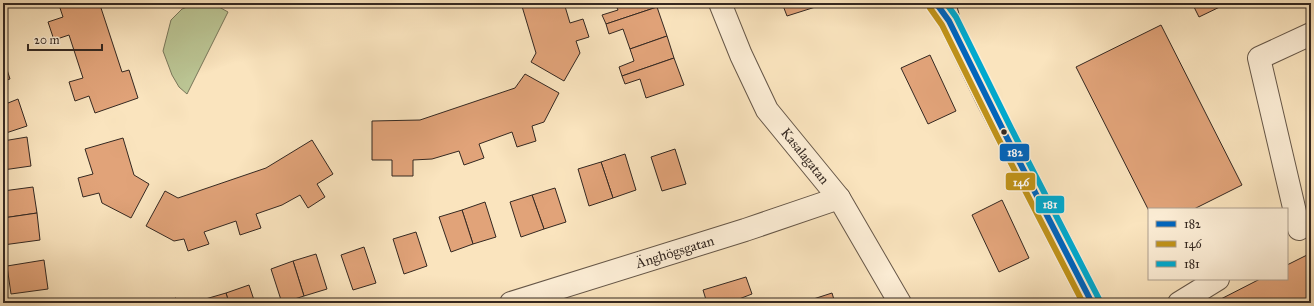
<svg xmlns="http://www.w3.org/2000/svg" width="1314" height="306" font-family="'IM FELL Great Primer',serif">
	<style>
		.green { fill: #bbc594; stroke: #78765a }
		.building { fill: #e1a379; stroke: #342821 }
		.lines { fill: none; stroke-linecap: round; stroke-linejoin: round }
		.minor-casing { stroke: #665748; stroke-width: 24 }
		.major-casing { stroke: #342821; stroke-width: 24 }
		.minor { stroke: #fcedd5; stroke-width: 22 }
		.major { stroke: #fae4be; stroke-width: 22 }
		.bus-1-casing { stroke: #fcedd5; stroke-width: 9 }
		.bus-2-casing { stroke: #fcedd5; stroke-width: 9 }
		.bus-3-casing { stroke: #fcedd5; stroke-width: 9 }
		.bus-1 { stroke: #0065bd; stroke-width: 6 }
		.bus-2 { stroke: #bf9219; stroke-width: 6 }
		.bus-3 { stroke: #00a9ce; stroke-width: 6 }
		.bus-dot { fill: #342821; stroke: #fcedd5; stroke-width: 1.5 }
		.labels { text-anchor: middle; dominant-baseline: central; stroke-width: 3; stroke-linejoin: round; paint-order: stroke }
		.street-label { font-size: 14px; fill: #342821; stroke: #fcedd5 }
		.line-badge { stroke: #fcedd5; stroke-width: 1.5 }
		.badge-label { font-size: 11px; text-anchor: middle; font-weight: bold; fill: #fff }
	</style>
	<rect width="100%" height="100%" fill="#fae4be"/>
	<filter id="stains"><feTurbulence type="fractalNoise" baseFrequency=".005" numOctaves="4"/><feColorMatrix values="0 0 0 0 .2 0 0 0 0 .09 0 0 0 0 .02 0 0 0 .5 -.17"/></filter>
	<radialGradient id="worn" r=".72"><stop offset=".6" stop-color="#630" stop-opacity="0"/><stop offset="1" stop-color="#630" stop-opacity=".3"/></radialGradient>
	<!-- green -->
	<path class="green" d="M197,3H212L228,12L187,94L179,87L172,75L163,51L171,20L182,9Z"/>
	<!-- building -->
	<g class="building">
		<path d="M60,3H103L101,8L122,72L129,70L138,98L95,113L89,96L75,101L69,82L83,78L69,35L54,40L48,22L63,17L59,5Z"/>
		<path d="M521,3H564L570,23L583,19L589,37L576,41L580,53L564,81L531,62L536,53Z"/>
		<path d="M615,3H655L657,7L606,24L602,15L618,10Z"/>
		<path d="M782,3H828L787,16Z"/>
		<path d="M1192,3H1228L1199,17Z"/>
		<path d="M657,7L667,36L630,49L623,29L609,34L606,24Z"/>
		<path d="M1161,25L1242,185L1194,209H1149V211L1076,67Z"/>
		<path d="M667,36L674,58L622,76L619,67L634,61L630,49Z"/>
		<path d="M930,55L956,111L928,124L901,68Z"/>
		<path d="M3,57L10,79L3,81Z"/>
		<path d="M674,58L684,85L646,98L640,79L625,84L622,76Z"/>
		<path d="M525,74L559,93L544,122L532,126L536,141L517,147L512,132L479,144L484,158L464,165L459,151L432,159L413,160V176H392V160H372V121L420,120L515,88Z"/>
		<path d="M18,99L27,126L3,134V105Z"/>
		<path d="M27,137L31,166L3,170V141Z"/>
		<path d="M123,138L134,175L149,184L131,218L102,203L99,193L83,197L78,178L93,174L85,149Z"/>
		<path d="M312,140L333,174L317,184L325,197L308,208L300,195L282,205L256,214L261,228L240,235L236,221L204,232L209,244L188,251L184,239L174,241L146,226L165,191L178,198L266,168Z"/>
		<path d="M675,149L686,184L662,191L651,157Z"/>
		<path d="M625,154L636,190L613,198L601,162Z"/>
		<path d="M601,162L613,198L589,206L578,169Z"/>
		<path d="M33,187L37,213L3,218V191Z"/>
		<path d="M555,188L566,222L544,229L532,195Z"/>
		<path d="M532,195L544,229L521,237L510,202Z"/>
		<path d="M1002,200L1029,258L999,272L972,215Z"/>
		<path d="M485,202L496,237L473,244L462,210Z"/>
		<path d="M462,210L473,244L451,252L439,217Z"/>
		<path d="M37,213L40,240L3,245V218Z"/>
		<path d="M416,232L427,266L404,274L393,239Z"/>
		<path d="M364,247L376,283L353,290L341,255Z"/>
		<path d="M1311,253V303H1218L1217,301L1260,279H1287V265Z"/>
		<path d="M316,254L327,289L304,296L293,261Z"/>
		<path d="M44,260L48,289L11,294L7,266Z"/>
		<path d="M293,261L304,296L282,303L271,269Z"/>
		<path d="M746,277L752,294L739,299L740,303H707L703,290Z"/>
		<path d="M249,285L255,303H229L226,293Z"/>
		<path d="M226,293L229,303H203L202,300Z"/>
		<path d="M832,293L835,303H801Z"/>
		<path d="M176,298L177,303H161Z"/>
	</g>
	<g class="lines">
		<defs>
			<g id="minor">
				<path d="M720,3L741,55L767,110L839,198L900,303"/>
				<path d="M1299,229L1259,58L1311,34"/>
				<path d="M511,303L745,230L839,198"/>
				<path d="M1179,303L1218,279"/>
			</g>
			<path id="major" d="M944,3L949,21L988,101L1092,303"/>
		</defs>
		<!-- minor casing -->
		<use href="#minor" class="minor-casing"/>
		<!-- major casing -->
		<use href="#major" class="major-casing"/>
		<!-- minor -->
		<use href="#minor" class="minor"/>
		<!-- major -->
		<use href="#major" class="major"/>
		<defs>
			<path id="bus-1" d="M936,3L949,21L1004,132L1092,303"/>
			<path id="bus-2" d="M930,8L942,25L997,136L1083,303"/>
			<path id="bus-3" d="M946,3L956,17L1011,128L1099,299"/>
		</defs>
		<!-- bus-1 casing -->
		<use href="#bus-1" class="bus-1-casing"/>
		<!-- bus-2 casing -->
		<use href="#bus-2" class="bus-2-casing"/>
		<!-- bus-3 casing -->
		<use href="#bus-3" class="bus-3-casing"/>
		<!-- bus-1 -->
		<use href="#bus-1" class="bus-1"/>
		<!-- bus-2 -->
		<use href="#bus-2" class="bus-2"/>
		<!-- bus-3 -->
		<use href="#bus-3" class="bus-3"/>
	</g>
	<!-- markers -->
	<circle class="bus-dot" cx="1004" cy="132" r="3.5"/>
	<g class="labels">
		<!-- street labels -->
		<g class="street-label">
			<text transform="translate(805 156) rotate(51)">Kasalagatan</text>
			<text transform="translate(675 252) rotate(-17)">Änghögsgatan</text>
		</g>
	</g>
	<g class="line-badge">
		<rect x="999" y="143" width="31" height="19" rx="4" fill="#0065bd"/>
		<rect x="1005" y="172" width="31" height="19" rx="4" fill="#bf9219"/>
		<rect x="1035" y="195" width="30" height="19" rx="4" fill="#00a9ce"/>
	</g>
	<g class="badge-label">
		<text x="1015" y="156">182</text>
		<text x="1021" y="186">146</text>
		<text x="1050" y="208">181</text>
	</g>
	<!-- margin -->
	<rect width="1314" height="306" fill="none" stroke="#fae4be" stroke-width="16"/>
	<rect x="4" y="4" width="1306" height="298" fill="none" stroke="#342821" stroke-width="2"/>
	<rect x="8" y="8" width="1298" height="290" fill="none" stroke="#342821"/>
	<!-- legend -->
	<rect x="1148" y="208" width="140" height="72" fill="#fcedd5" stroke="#ac9e8d"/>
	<rect x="1156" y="221" width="20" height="6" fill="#0065bd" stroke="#ac9e8d"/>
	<text x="1184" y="228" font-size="12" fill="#342821">182</text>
	<rect x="1156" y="241" width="20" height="6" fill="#bf9219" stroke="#ac9e8d"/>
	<text x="1184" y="248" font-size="12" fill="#342821">146</text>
	<rect x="1156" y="261" width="20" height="6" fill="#00a9ce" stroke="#ac9e8d"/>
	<text x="1184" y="268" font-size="12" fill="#342821">181</text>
	<!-- scale -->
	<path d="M28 44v6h74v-6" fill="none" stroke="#342821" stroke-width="2"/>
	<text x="34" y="44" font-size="12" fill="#342821" stroke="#fcedd5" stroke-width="3" paint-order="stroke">20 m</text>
	<rect width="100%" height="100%" filter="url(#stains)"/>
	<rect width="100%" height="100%" fill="url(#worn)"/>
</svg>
